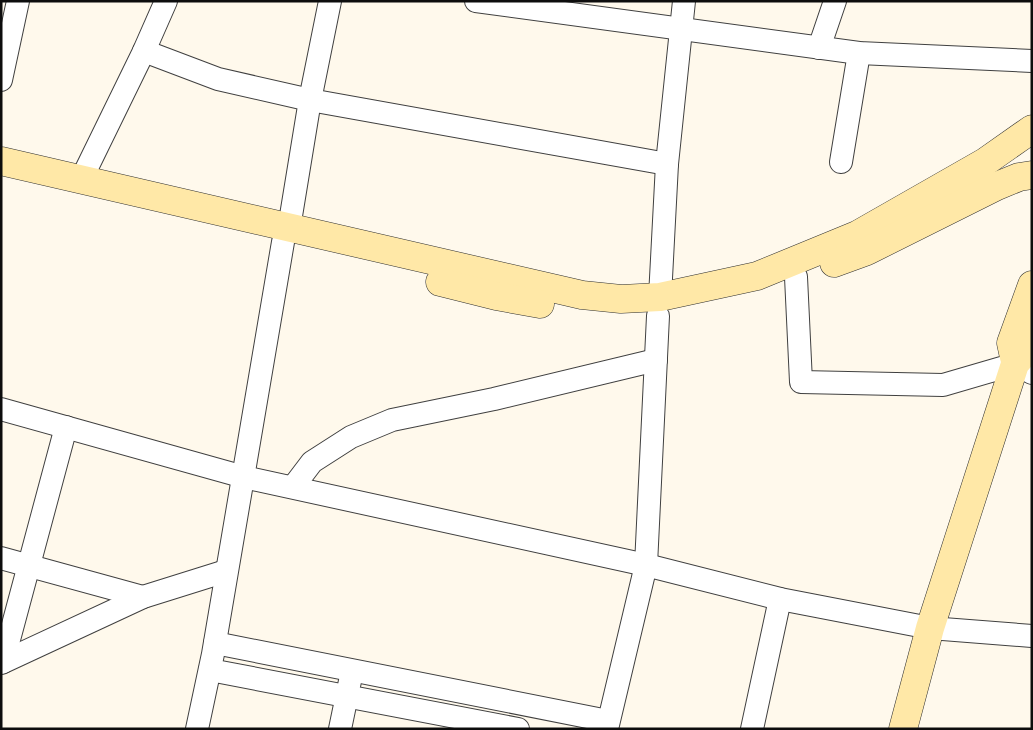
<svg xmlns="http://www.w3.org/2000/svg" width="1033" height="730" font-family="Literata,serif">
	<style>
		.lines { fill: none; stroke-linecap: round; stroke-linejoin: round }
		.street-casing { stroke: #404040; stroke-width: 24 }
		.secondary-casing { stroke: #2f2f2f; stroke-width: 29 }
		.street { stroke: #fff; stroke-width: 22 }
		.secondary { stroke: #ffe8a7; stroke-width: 28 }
	</style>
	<rect width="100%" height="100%" fill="#fff9ec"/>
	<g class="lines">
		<defs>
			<g id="street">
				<path d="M476,1L859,53L1032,61"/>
				<path d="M819,48L835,1"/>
				<path d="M144,51L218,79L310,100L667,164"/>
				<path d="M1,80L18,1"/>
				<path d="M841,162L859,53"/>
				<path d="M81,180L144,51L166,1"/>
				<path d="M289,228L310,100L330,1"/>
				<path d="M796,277L801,382L943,385L1015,364L1032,373"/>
				<path d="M660,297L667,164L684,1"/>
				<path d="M1,409L244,477L646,565L780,599L930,628L1032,636"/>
				<path d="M293,487L312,462L351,437L392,420L494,399L656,360"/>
				<path d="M1,558L143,597"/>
				<path d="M215,643L608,721"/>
				<path d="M3,662L66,427"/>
				<path d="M1,663L143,597L226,571"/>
				<path d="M210,670L518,729"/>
				<path d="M197,729L213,654L283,242"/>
				<path d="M340,729L350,681"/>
				<path d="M607,729L646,565L658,316"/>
				<path d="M752,729L780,599"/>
			</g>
			<g id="secondary">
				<path d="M1,161L582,295L621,299L660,297L757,276L857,235L985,162L1032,129"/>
				<path d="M834,263L867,251L997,186L1019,177L1032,175"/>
				<path d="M440,282L496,296L540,304"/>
				<path d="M1014,357L1011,343L1032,285"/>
				<path d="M903,729L930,628L1015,364L1027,350L1032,335"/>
			</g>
		</defs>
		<!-- street casing -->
		<use href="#street" class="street-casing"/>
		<!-- secondary casing -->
		<use href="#secondary" class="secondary-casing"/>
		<!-- street -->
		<use href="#street" class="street"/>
		<!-- secondary -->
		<use href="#secondary" class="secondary"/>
	</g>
	<!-- border -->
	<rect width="1033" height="730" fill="none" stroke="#0d0d0d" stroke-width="5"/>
</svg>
